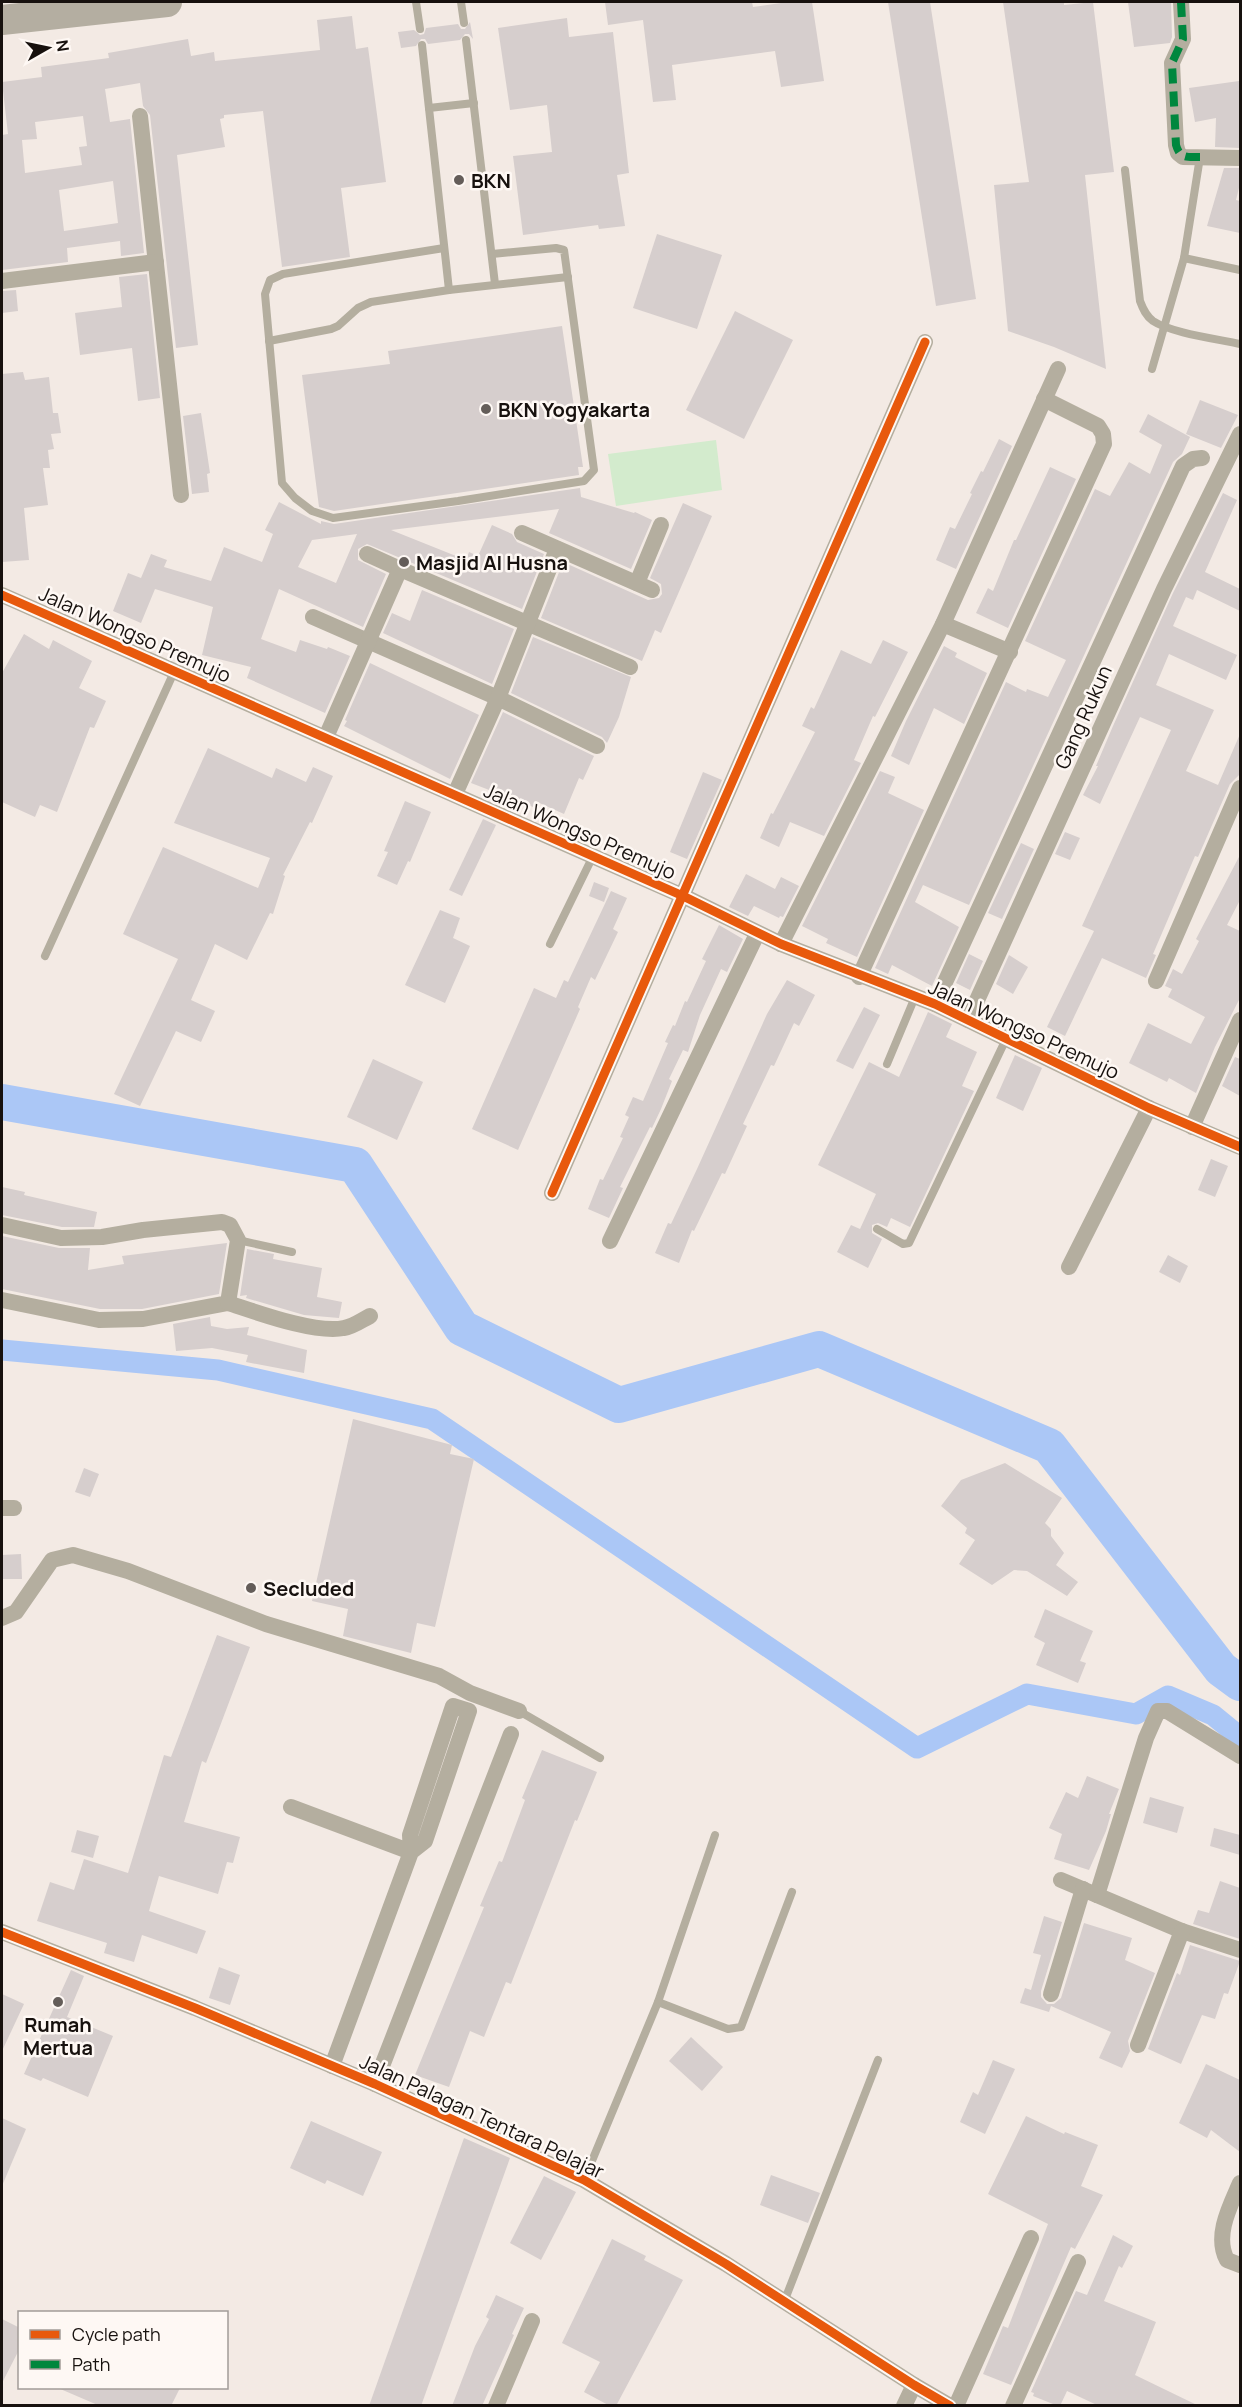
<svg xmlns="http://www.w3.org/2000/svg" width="1242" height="2407" font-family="Manrope,sans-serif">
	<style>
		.green { fill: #d3ebcd }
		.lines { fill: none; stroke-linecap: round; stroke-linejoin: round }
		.canal { stroke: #abc7f6; stroke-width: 21 }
		.river { stroke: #abc7f6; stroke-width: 36 }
		.building { fill: #d6cecd; fill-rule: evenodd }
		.lane { stroke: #b4ae9f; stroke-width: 8 }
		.street { stroke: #b4ae9f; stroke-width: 16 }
		.highway { stroke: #b4aea1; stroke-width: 30 }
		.quiet { stroke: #00873e; stroke-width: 8; stroke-dasharray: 15 8; stroke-linecap: butt }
		.cycleway-casing { stroke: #fef8f4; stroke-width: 13 }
		.cycleway { stroke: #e8590c; stroke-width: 9 }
		.poi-dot { fill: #645d59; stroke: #fef8f4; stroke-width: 2 }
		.labels { text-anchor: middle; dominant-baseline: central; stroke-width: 5; stroke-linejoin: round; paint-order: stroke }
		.poi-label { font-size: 20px; font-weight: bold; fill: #17110e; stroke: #fef8f4; text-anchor: start }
		.street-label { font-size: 20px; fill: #17110e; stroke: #fef8f4 }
	</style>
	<rect width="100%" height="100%" fill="#f3eae4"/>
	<!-- green -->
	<path class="green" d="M716,440L722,490L616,506L608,454Z"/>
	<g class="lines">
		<!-- canal -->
		<path class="canal" d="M2,1350L218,1370L432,1419L917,1748L1027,1694L1136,1714L1168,1696L1213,1715L1240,1737"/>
		<!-- river -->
		<path class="river" d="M2,1102L355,1165L462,1328L619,1405L819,1349L1049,1446L1221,1669L1240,1683"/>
	</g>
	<!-- building -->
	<g class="building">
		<path d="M605,2H752L753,7L788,2H812L824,81L781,87L775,51L672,65L676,100L653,102L643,20L608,25Z"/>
		<path d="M888,2H930L976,299L936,306Z"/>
		<path d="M1003,2H1064V5L1093,2L1114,172L1085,175L1106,369L1054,347L1008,331L994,185L1029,182Z"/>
		<path d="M1128,2H1171L1172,37L1170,43L1134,47Z"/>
		<path d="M352,16L356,49L368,47L386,182L341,188L350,257L282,267L263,111L224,115V118L220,119L225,147L177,155L198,345L176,348L150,115L143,106L140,83L105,89L110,122L130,119L144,253L121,256L120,241L67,248L68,262L2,270V135L8,134L2,82L42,77L41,67L109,58L108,53L188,39L191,56L214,52L215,61L320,50L317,20ZM83,116L87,146L79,147L82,165L25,173L22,140L37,139L35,122ZM113,181L118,223L64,231L59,190Z"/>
		<path d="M567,18L569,37L613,32L629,173L617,175L625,226L599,229L598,225L523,235L513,156L552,152L547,105L510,110L498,28Z"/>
		<path d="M470,22L473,39L469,34H465L460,40L428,44L425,39H421L416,46L401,48L398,32L414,30L420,35L424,34L426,28L458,24L461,29H465Z"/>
		<path d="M1239,81L1240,148L1215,147L1216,118L1195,122L1189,88Z"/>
		<path d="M1224,168H1240V184L1236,200L1240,201V233L1207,226Z"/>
		<path d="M657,234L722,255L697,329L633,308Z"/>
		<path d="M147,274L160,398L138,401L132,348L80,355L75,313L122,307L119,277Z"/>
		<path d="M16,290L18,311L2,313V291Z"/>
		<path d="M735,311L793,340L744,439L686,410Z"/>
		<path d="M562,326L583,467H578L579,475L334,511L319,507L302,375L390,364L388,351Z"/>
		<path d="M23,372L25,380L49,377L53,413H58L61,433L51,434L54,449L48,450L50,468H43L48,505L24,508L29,560L2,562V374Z"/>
		<path d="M1200,400L1238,415L1221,448L1186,434Z"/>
		<path d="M201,413L210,473L207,474L209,492L192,494L183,416Z"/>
		<path d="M1148,414L1190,437L1182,454L1173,462L969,905L923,885L915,902L959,927L932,986L892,965L888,974L875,968L1006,682L1026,692L1027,689L1048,697L1066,660L1025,641L1095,489L1110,496L1129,462L1150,474L1162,445L1139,432Z"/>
		<path d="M999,439L1012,446L956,569L936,560L950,527L955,529L972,494L970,493L981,471L983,472Z"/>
		<path d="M1050,467L1076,479L1008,628L976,613L988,588L993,591L1014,540H1016Z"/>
		<path d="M580,488L581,497L634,513L635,512L652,520L631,569L549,533L559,509L391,530L466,560L469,552L478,556L492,525L512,534L517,542L544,554L522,609L367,544L358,549V560L386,574L363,627L279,589L261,639L296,652L300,640L327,649L328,647L350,656L325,713L247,678L251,667L202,655L213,607L155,589L141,623L113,611L128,573L141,578L151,554L167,560L164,567L211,581L224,547L262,562L273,534L265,530L279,502L321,524V521L334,524ZM357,534L336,583L298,567L312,540Z"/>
		<path d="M1223,493L1237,500L1205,572L1240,589V611L1197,590L1193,600L1186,597L1173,626L1237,655L1226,680L1169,654L1156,685L1214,710L1186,771L1218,785L1240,734V774L1230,784L1198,857L1195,856L1153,954L1156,955L1146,978L1102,958L1065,1036L1047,1027L1094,931L1082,926L1171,730L1140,717L1100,804L1083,795L1098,766H1096L1113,726L1173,593Z"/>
		<path d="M683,503L712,516L661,633L655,630L642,661L541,618L563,562L648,600L659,598L662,594L661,584L650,578Z"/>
		<path d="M422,590L514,629L492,684L383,633L392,613L410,621Z"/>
		<path d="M24,634L49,649L53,640L92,661L79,688L106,701L94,728L90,727L57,812L40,805L35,817L2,802V673Z"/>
		<path d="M533,637L631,677L619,717L607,743L602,737L511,693Z"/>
		<path d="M883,640L908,652L875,717L873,716L854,760L861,763L824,836L790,822L779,847L760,838L771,813L773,814L815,732L802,726L811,707L814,709L841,650L871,664Z"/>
		<path d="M944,646L957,653L955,657L987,673L964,724L934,708L909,765L891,756L906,721Z"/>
		<path d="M370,663L479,715L450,779L344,726L347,721L345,720Z"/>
		<path d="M503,712L594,756L583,780L579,778L564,814L535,801L533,807L471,783Z"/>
		<path d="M208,748L272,778L276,768L306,782L313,767L333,776L312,823L310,822L283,875L285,876L273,914L270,913L247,960L215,944L191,1000L215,1011L201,1042L176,1031L140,1106L114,1094L178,959L123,934L163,847L258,888L270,858L174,823Z"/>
		<path d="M880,771L895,777L888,793L924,810L857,957L826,943L828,939L802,926Z"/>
		<path d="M703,772L722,780L687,859L670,852Z"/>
		<path d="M405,801L431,812L410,862L408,861L397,885L377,876L388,852L384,851Z"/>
		<path d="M483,819L496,825L462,896L449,890Z"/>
		<path d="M1065,832L1080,838L1070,860L1055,854Z"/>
		<path d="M1021,843L1034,849L1002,919L988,913Z"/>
		<path d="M1240,855V900L1227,925L1240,931V998L1215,1047L1196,1093L1169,1078L1167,1082L1129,1063L1148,1023L1191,1044L1205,1017L1168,997L1172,989L1165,986L1173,969L1182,974L1199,941L1196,939Z"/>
		<path d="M746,874L775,889L781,877L799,886L783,917L780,916L779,918L754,906L748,916L729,907Z"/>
		<path d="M594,882L609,888L604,902L589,896Z"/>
		<path d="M611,891L627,898L613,929L618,932L595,980L591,977L578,1007L580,1009L518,1150L472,1129L534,988L556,998L564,980L568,982Z"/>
		<path d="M440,910L460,918L453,938L470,946L445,1003L405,985Z"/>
		<path d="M719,925L743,939L727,972L721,969L700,1015L688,1052L683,1050L669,1079L672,1081L661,1109L652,1128L650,1127L620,1187L623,1188L609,1218L588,1209L600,1179L603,1180L623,1138L620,1137L629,1117L625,1115L633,1097L643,1101L668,1043L665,1042L673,1025L675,1026L685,1001L687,1002L706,961L702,959Z"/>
		<path d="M969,954L983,961L970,990L956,983Z"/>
		<path d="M1009,955L1028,967L1013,994L996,984Z"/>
		<path d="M787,980L815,995L799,1026L794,1023L774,1066L771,1065L743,1124L747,1126L725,1174L722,1173L694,1231L692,1230L679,1263L655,1253L668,1223L671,1224L697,1169L767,1014Z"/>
		<path d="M864,1007L880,1015L853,1069L836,1061Z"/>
		<path d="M928,1012L952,1024L946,1037L977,1052L962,1086L974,1091L910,1227L891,1218L887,1227L878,1223L872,1225V1233L882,1239L868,1268L837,1252L851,1225L860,1229L876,1194L818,1165L869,1062L899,1077Z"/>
		<path d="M1015,1055L1042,1068L1023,1111L996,1098Z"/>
		<path d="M1235,1057L1240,1059V1096L1222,1086Z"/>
		<path d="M373,1059L423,1082L397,1140L347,1117Z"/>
		<path d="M1211,1159L1228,1166L1215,1197L1198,1190Z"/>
		<path d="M2,1187L25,1192L24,1195L97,1212L94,1227H62L2,1215Z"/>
		<path d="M2,1236L59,1248H90L88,1270L124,1264L122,1256L227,1243L219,1294L142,1309H100L2,1289Z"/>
		<path d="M247,1249L274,1254L273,1259L322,1268L317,1297L342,1302L339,1318L304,1315L246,1298L247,1295L240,1296Z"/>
		<path d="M1168,1255L1188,1266L1180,1283L1159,1272Z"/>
		<path d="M210,1317L211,1326L227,1329L249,1327L247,1335L307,1350L304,1373L246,1362L248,1355L212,1348L176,1351L173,1324Z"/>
		<path d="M353,1419L452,1445L450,1454L474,1459L435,1627L417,1623L411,1653L343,1636L348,1609L312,1601Z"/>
		<path d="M1005,1463L1062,1498L1045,1523L1051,1529V1536L1064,1553L1056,1565L1078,1582L1067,1596L1027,1571L1014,1570L992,1585L959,1564L975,1540L965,1533L967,1528L941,1506L961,1480Z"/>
		<path d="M84,1468L99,1474L90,1497L75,1492Z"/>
		<path d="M21,1554L22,1579H2V1555Z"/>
		<path d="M1045,1609L1093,1631L1080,1661L1086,1663L1078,1683L1036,1665L1045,1643L1034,1637Z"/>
		<path d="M217,1635L250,1647L206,1763L202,1761L184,1822L240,1837L233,1863L227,1862L218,1894L159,1876L149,1911L206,1931L197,1954L142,1935L134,1962L104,1953L107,1943L37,1921L50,1882L74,1890L84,1859L128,1873L164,1755L171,1757Z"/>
		<path d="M542,1750L597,1772L577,1821L575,1820L511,1984L506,1982L484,2037L470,2031L449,2087L415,2075L484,1907L480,1906L499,1861L502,1862L525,1800L522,1798Z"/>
		<path d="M1087,1776L1119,1789L1109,1814H1111L1106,1831L1089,1870L1054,1859L1062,1834L1049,1828L1066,1792L1078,1798Z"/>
		<path d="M1150,1797L1184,1807L1177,1833L1143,1823Z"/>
		<path d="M1214,1828L1240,1835V1855L1210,1846Z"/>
		<path d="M77,1830L99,1836L93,1858L71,1852Z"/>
		<path d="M1220,1881L1240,1888V1939L1193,1924L1198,1910L1209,1913Z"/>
		<path d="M1044,1916L1062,1922L1041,1991V1997L1047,2004H1054L1061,1998L1084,1923L1132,1938L1125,1960L1155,1973L1128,2041L1130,2051L1122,2068L1099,2058L1111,2032L1051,2006L1049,2012L1020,2003L1025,1988L1031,1990L1041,1955L1033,1953Z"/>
		<path d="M1190,1945L1240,1961L1228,1994L1224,1993L1215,2019L1202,2015L1181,2064L1148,2049L1177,1973L1180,1975Z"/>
		<path d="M219,1967L240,1975L230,2005L209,1998Z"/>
		<path d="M71,1970L84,1976L67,2017L113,2036L88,2097L43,2078L41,2081L24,2074Z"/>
		<path d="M2,1994L24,2004L2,2051Z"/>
		<path d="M691,2037L723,2067L702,2091L669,2061Z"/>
		<path d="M993,2060L1015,2069L985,2134L960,2122L973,2092L978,2095Z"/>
		<path d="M1206,2064L1240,2080V2152L1211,2130L1207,2138L1179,2123Z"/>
		<path d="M1026,2116L1064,2134L1065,2132L1098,2145L1081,2186L1103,2195L1075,2249L1071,2247L1011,2385L983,2374L1003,2326L1008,2328L1048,2224L988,2194Z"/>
		<path d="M2,2118L26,2129L2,2186Z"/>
		<path d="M311,2121L382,2152L363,2196L327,2180L325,2184L290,2168Z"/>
		<path d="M464,2138L510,2158L421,2406H369Z"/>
		<path d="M771,2175L820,2193L808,2223L760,2205Z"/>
		<path d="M544,2176L576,2192L541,2260L510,2243Z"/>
		<path d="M1113,2235L1133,2246L1122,2268L1119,2266L1104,2301L1156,2322L1135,2375L1199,2406H1099L1067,2391L1060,2406H1058L1033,2396L1034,2393L1031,2392L1076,2291L1087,2295Z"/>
		<path d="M612,2239L646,2256L644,2260L683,2280L616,2406H610L584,2392L600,2362L562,2343Z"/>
		<path d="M496,2295L524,2308L512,2334L514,2335L482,2406H452L475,2346L489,2319L486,2317Z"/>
		<path d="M2,2319L20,2328V2348L2,2383Z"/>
		<path d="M58,2388H180L171,2406H100Z"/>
	</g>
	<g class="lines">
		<!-- lane -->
		<g class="lane">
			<path d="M416,2L420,29"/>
			<path d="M461,2L464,23"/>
			<path d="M466,40L495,284"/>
			<path d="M422,45L449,290"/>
			<path d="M429,108L474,103"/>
			<path d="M1125,170L1140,301C1143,309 1146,316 1153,321C1171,333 1218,339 1240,344"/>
			<path d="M444,248L283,274L270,280L265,294L282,483L295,498L312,511L333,518L458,501L584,481L594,470L564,250L556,248L492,254"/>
			<path d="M1184,258L1240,270"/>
			<path d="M269,341L331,329L338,326L358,308L371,302L449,290L568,277"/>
			<path d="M1152,369L1184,258L1200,157"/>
			<path d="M550,944L593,856"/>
			<path d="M45,956L174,672"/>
			<path d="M887,1064L915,997"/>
			<path d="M877,1229L903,1244L909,1243L1006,1039"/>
			<path d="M238,1240L292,1252"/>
			<path d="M519,1711L600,1758"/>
			<path d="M658,2002L728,2029L741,2027L792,1892"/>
			<path d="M584,2180L658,2002L715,1835"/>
			<path d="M784,2302L878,2060"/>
		</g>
		<!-- street -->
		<g class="street">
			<path d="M1181,2L1183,39L1172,63L1176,145L1178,153L1183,157L1240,158"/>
			<path d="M140,116L181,495"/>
			<path d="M2,281L156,262"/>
			<path d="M522,533L652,590"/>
			<path d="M367,554L400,569"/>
			<path d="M637,583L661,525"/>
			<path d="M2,595L683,896L781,944L935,1004L1149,1108L1240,1147"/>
			<path d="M313,617L498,698L597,746"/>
			<path d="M943,624L1010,652"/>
			<path d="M326,737L400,569L630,667"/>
			<path d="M455,794L498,698L557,549"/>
			<path d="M781,944L943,624L1058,369"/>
			<path d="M859,977L1104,444L1103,434L1098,426L1044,399"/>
			<path d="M1156,981L1240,788"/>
			<path d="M935,1004L1183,466L1193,459L1202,458"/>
			<path d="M968,1020L1164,589L1240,434"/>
			<path d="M1192,1127L1240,1020"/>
			<path d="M552,1193L925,342"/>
			<path d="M2,1225L61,1238L102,1237L143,1230L222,1222L230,1225L238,1240L228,1303L143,1319L99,1320L2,1300"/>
			<path d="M610,1241L757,934"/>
			<path d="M1069,1267L1149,1108"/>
			<path d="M228,1303C256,1312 315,1334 344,1328C353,1327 362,1320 370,1316"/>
			<path d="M2,1508H14"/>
			<path d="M2,1618L16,1612L52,1560L73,1555L128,1571L266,1624L439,1676L470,1693L519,1711"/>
			<path d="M291,1807L411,1852L410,1835L453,1706L469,1711L425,1841L411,1852L332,2066"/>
			<path d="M1061,1880L1182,1931L1240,1950"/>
			<path d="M1097,1895L1146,1738L1158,1711H1167L1240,1756"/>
			<path d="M2,1932L195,2008L375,2084L584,2180L726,2264L914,2385L950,2406"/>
			<path d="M1051,1994L1083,1889"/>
			<path d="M1138,2045L1182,1931"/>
			<path d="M375,2084L511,1734"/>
			<path d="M1240,2183C1230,2206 1214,2236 1227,2260L1240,2265"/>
			<path d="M496,2406L532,2321"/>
			<path d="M904,2406L914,2385"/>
			<path d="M956,2406L1031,2238"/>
			<path d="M1013,2406L1078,2262"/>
		</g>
		<!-- highway -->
		<path class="highway" d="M2,20L167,2"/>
		<!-- quiet -->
		<path class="quiet" d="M1181,2L1183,39L1172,63L1176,145C1180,159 1187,157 1200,157"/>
		<defs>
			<g id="cycleway">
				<path d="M2,595L683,896L781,944L935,1004L1149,1108L1240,1147"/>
				<path d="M552,1193L925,342"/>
				<path d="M2,1932L195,2008L375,2084L584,2180L726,2264L914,2385L950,2406"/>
			</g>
		</defs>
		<!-- cycleway casing -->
		<use href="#cycleway" class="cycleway-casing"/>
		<!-- cycleway -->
		<use href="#cycleway" class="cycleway"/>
	</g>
	<!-- markers -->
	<g class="poi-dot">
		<circle cx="459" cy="180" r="6"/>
		<circle cx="486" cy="409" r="6"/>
		<circle cx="404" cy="562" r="6"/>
		<circle cx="251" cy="1588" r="6"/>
		<circle cx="58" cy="2002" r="6"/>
	</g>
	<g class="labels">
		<!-- poi labels -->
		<g class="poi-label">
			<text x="471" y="180">BKN</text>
			<text x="498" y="409">BKN Yogyakarta</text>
			<text x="416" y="562">Masjid Al Husna</text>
			<text x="263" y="1588">Secluded</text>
			<text x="58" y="2024" text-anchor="middle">Rumah<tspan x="58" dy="23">Mertua</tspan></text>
		</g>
		<!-- street labels -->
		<g class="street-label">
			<text transform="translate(135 634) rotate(24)">Jalan Wongso Premujo</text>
			<text transform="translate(1083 717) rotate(-66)">Gang Rukun</text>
			<text transform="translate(580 831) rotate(24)">Jalan Wongso Premujo</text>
			<text transform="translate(1024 1029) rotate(25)">Jalan Wongso Premujo</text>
			<text transform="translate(482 2116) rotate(25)">Jalan Palagan Tentara Pelajar</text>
		</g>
	</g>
	<!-- border -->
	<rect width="1242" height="2407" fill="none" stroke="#17110e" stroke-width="6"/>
	<!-- legend -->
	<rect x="18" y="2311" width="210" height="78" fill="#fef8f4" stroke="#a29c98" stroke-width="1.5"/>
	<rect x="30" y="2330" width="30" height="9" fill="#e8590c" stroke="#a29c98" stroke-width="1.5"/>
	<text x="72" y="2341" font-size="18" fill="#17110e">Cycle path</text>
	<rect x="30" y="2360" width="30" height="9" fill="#00873e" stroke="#a29c98" stroke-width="1.5"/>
	<text x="72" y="2371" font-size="18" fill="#17110e">Path</text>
	<!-- north arrow -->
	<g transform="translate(48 48) rotate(81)" stroke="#fef8f4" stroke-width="4.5" paint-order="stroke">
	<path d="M0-4.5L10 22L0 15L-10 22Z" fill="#17110e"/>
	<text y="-9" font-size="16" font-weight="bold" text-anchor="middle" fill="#17110e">N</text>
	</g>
</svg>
